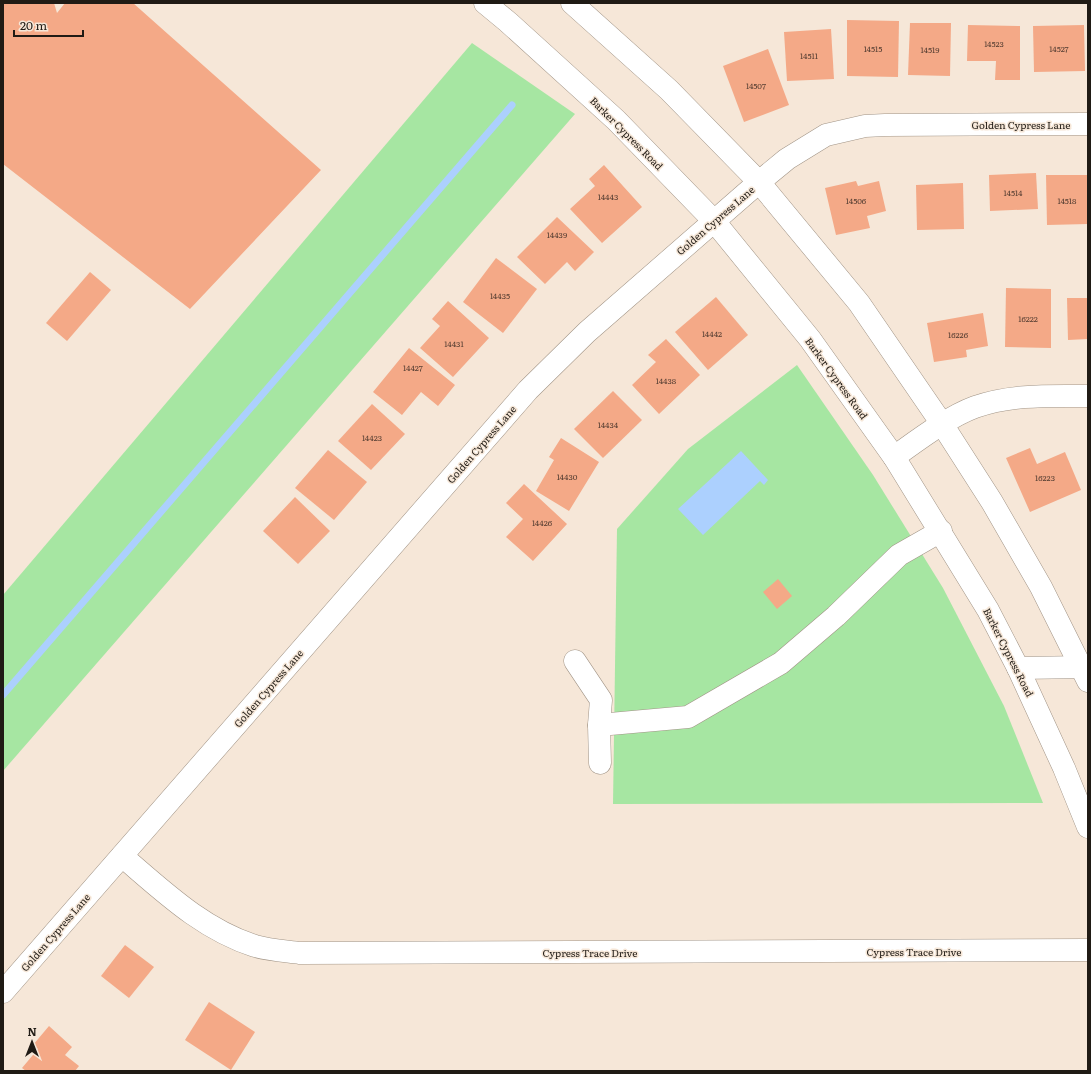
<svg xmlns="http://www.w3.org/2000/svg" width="1091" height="1074" font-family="Literata,serif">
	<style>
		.green { fill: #a6e6a2 }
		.water { fill: #acd0fe }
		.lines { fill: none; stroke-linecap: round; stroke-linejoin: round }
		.stream { stroke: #acd0fe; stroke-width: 7 }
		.building { fill: #f4a987 }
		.minor-casing { stroke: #a19486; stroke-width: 23 }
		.major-casing { stroke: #a19486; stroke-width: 23 }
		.minor { stroke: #fff; stroke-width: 22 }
		.major { stroke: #fff; stroke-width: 22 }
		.labels { text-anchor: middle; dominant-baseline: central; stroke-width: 3; stroke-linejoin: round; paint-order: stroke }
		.number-label { font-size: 8px; fill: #553e32 }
		.street-label { font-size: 10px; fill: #201b15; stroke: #f6e7d8 }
	</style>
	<rect width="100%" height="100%" fill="#f6e7d8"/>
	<!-- green -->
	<g class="green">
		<path d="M472,43L575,114L3,771V595Z"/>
		<path d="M797,365L873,475L943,588L1004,706L1043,803L613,804L617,529L688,449Z"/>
	</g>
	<!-- water -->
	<path class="water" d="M741,451L768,480L764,485L760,481L703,535L678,509Z"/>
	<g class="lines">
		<!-- stream -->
		<path class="stream" d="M3,695L512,105"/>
	</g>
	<!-- building -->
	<g class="building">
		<path d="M3,3H54L57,13L65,3H133L321,170L190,309L3,164Z"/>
		<path d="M847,20L899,21L898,77L847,76Z"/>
		<path d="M910,23H951L950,76L908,75Z"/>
		<path d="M968,25L1020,26V80H995L996,61H967Z"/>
		<path d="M1084,25L1085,71L1034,72L1033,26Z"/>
		<path d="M831,29L834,79L787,81L784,32Z"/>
		<path d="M768,49L789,105L744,122L723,66Z"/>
		<path d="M604,165L642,207L602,243L570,209L595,186L589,179Z"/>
		<path d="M1036,173L1038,209L990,211L989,175Z"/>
		<path d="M1046,175H1088V224L1047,225Z"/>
		<path d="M856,181L858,186L879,181L886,211L867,216L870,228L836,235L825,188Z"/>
		<path d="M963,183L964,229L917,230L916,185Z"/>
		<path d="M557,217L594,252L575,271L567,262L545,284L517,257Z"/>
		<path d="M496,258L537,289L503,333L463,302Z"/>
		<path d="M90,272L111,290L67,341L46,323Z"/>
		<path d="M1006,288L1051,289V348L1005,347Z"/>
		<path d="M716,297L748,335L708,370L675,332Z"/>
		<path d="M1067,298H1088V339L1068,340Z"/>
		<path d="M448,301L489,338L453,377L420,348L440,326L432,319Z"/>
		<path d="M983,313L988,346L966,350L967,357L934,362L927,323Z"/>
		<path d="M666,339L700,375L659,414L632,385L656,362L648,355Z"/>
		<path d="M409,348L455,385L438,406L421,392L402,415L373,392Z"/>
		<path d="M613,391L642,420L603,458L574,429Z"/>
		<path d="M372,404L405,434L371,470L338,441Z"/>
		<path d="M561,438L599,462L569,511L536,491L554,460L549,457Z"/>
		<path d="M1030,448L1037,464L1065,452L1081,490L1030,512L1006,458Z"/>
		<path d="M328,450L367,482L334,520L295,488Z"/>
		<path d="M524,484L567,524L533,561L506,537L523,519L506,503Z"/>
		<path d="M295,497L330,531L298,564L263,531Z"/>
		<path d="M778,579L792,596L777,609L763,592Z"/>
		<path d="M125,945L154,967L129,998L101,976Z"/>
		<path d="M209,1002L255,1032L231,1070L185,1040Z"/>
		<path d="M49,1026L72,1047L65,1055L79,1066L75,1071H26L22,1068L38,1049L33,1045Z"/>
	</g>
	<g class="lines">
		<defs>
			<g id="minor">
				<path d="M894,457C918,440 948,417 975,407C1012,394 1050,396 1088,396"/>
				<path d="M575,661L601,700L599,725L600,763"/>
				<path d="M1018,668L1088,667"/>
				<path d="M599,725L688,717L781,663L836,616L899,555L941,531"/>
				<path d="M122,856C163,891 202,929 255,946C269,950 285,951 300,953L1088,950"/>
				<path d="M3,992L528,390L587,332L759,182L787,159L826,135L865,126L885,125L1088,124"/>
			</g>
			<g id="major">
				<path d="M485,3L508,22L616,120L714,221L810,339L894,457L988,610L1018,668L1064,768L1088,827"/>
				<path d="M572,3L669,90L759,182L859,303L942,424L992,502L1041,587L1088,681"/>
			</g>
		</defs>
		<!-- minor casing -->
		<use href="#minor" class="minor-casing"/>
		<!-- major casing -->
		<use href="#major" class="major-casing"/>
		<!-- minor -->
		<use href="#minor" class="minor"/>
		<!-- major -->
		<use href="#major" class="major"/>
	</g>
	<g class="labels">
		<!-- number labels -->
		<g class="number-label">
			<text x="994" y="43">14523</text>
			<text x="873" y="48">14515</text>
			<text x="1059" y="48">14527</text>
			<text x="930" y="49">14519</text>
			<text x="809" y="55">14511</text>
			<text x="756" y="85">14507</text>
			<text x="1013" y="192">14514</text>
			<text x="608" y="196">14443</text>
			<text x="856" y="200">14506</text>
			<text x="1067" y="200">14518</text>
			<text x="557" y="234">14439</text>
			<text x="500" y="295">14435</text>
			<text x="1028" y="318">16222</text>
			<text x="712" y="333">14442</text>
			<text x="958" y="334">16226</text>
			<text x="454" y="343">14431</text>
			<text x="413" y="367">14427</text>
			<text x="666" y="380">14438</text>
			<text x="608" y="424">14434</text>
			<text x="372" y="437">14423</text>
			<text x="567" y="476">14430</text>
			<text x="1045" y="477">16223</text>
			<text x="542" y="522">14426</text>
		</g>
		<!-- street labels -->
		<g class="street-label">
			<text x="1021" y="124">Golden Cypress Lane</text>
			<text transform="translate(627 133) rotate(45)">Barker Cypress Road</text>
			<text transform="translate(715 220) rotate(-41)">Golden Cypress Lane</text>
			<text transform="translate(837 378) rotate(54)">Barker Cypress Road</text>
			<text transform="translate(481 444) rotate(-49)">Golden Cypress Lane</text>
			<text transform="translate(1009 652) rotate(63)">Barker Cypress Road</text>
			<text transform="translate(268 688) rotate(-49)">Golden Cypress Lane</text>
			<text transform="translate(55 932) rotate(-49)">Golden Cypress Lane</text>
			<text x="914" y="951">Cypress Trace Drive</text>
			<text x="590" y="952">Cypress Trace Drive</text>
		</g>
	</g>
	<!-- border -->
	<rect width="1091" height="1074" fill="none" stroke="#201b15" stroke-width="8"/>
	<!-- north arrow -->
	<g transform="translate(32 1042)" stroke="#f6e7d8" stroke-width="3" paint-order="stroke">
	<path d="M0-3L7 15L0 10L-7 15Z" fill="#201b15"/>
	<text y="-6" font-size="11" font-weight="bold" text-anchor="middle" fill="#201b15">N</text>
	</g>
	<!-- scale -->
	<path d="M14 30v6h69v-6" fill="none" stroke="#201b15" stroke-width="2"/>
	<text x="20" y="30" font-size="12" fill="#201b15" stroke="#f6e7d8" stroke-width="3" paint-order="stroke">20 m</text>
</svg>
